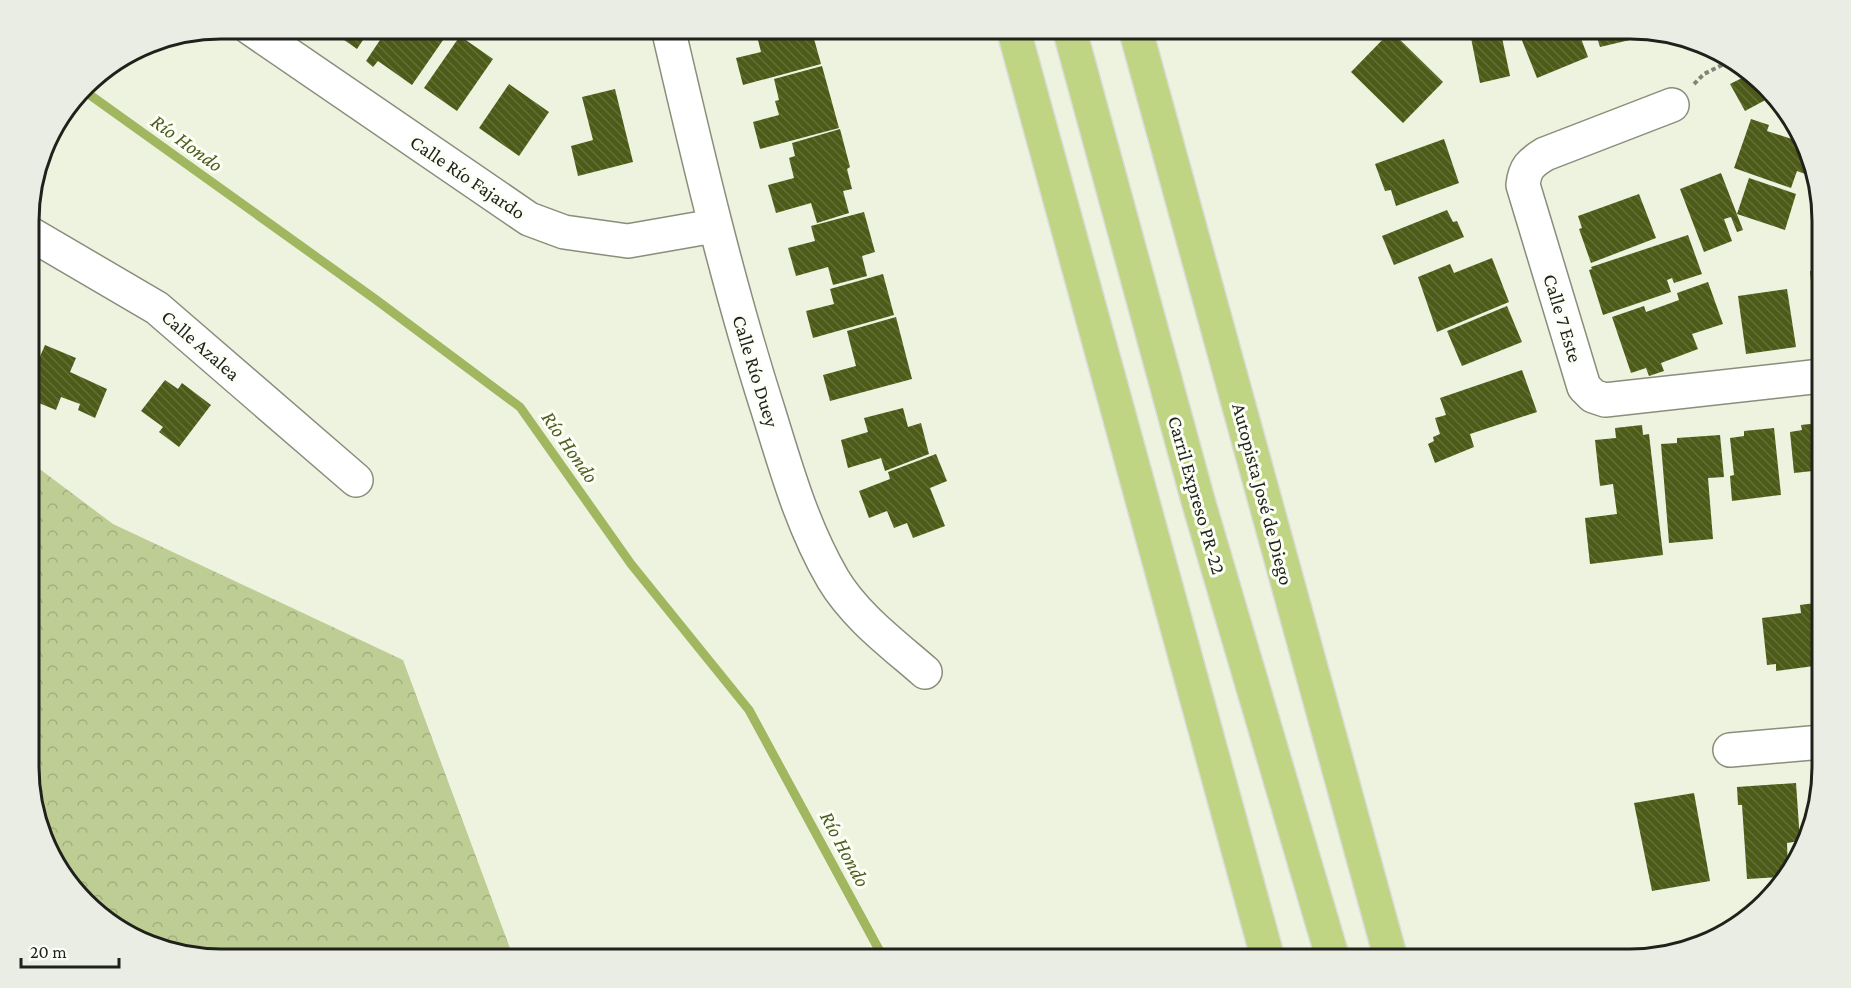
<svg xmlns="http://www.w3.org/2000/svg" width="1851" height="988" font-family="'Crimson Pro',serif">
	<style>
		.forest { fill: url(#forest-crowns) }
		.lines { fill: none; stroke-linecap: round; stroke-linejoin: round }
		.stream { stroke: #a0b65f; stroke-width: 9 }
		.building { fill: url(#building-back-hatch) }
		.minor-casing { stroke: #888e7b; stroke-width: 36 }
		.highway-casing { stroke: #dbdbda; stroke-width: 36 }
		.path { stroke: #818578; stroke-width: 4; stroke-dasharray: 4.5 3; stroke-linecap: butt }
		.minor { stroke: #fff; stroke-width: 33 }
		.highway { stroke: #c0d583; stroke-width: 33 }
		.labels { text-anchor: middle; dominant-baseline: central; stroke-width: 6; stroke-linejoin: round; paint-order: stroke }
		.street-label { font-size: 20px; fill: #1f211a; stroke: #fcfff6 }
		.water-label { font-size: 21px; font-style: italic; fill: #4f5d20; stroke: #fcfff6 }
		.rim { fill: none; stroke: #1f211a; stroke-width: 3 }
	</style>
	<defs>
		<pattern id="forest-crowns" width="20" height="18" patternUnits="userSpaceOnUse" patternTransform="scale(1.5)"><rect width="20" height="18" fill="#bdcd94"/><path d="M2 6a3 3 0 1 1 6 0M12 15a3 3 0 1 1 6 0" fill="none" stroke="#a2b07f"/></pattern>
		<pattern id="building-back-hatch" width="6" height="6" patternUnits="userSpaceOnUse" patternTransform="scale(1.5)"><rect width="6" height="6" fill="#4d5b18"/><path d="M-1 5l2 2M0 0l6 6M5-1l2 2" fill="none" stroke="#636e38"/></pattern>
	</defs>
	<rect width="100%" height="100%" fill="#edf3df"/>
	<!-- forest -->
	<path class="forest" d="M29,461L113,524L403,660L514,959H221L136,939L68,884L30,792Z"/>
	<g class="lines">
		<!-- stream -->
		<path class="stream" d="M83,90L375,299L520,407L631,564L749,710L884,959"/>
	</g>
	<!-- building -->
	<g class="building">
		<path d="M327,28H371L357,49Z"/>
		<path d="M388,28H448L450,30L412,85L378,61L373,67L366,61Z"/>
		<path d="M551,28H594V29L554,40Z"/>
		<path d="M755,28H811L821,64L743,85L736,58L761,52Z"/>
		<path d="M1469,28H1500L1510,76L1480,83Z"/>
		<path d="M1517,28H1577L1588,57L1537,78Z"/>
		<path d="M1594,28L1631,29L1634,39L1600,47Z"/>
		<path d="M1391,31L1443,82L1403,123L1351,72Z"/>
		<path d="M460,36L493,59L457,111L424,88Z"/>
		<path d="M822,66L839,128L760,149L753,122L779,115L775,101L779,100L774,79Z"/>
		<path d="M1746,76L1771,97L1745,111L1730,84Z"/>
		<path d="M509,84L549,112L519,156L479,128Z"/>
		<path d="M615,89L633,162L578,176L571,146L593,140L582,97Z"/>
		<path d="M1751,119L1769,125L1767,131L1801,142L1809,163L1805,174L1797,171L1791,188L1734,168Z"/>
		<path d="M840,129L850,167L847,169L852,189L843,191L849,213L817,223L811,203L776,213L768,185L794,178L789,158L795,156L792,143Z"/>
		<path d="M1444,139L1459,183L1396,206L1391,190L1385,191L1375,164Z"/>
		<path d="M1721,173L1743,230L1737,232L1731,217L1724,219L1732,241L1704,252L1680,189Z"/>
		<path d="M1749,178L1796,194L1785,230L1737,214Z"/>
		<path d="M1639,194L1656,238L1591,263L1579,229L1582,228L1578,216Z"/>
		<path d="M1447,210L1453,222L1457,221L1464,237L1394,265L1382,236Z"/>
		<path d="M864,212L875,252L862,256L867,276L833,285L828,267L796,276L788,248L815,241L811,226Z"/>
		<path d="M1688,235L1702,274L1674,283L1672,278L1667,280L1671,292L1603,315L1589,270L1592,269L1591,267Z"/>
		<path d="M1492,258L1509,302L1437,332L1418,277L1450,264L1454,273Z"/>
		<path d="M1821,270V345L1817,346L1810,271Z"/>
		<path d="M883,274L894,315L813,338L806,311L834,304L830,289Z"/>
		<path d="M1708,282L1723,324L1692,334L1698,349L1661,363L1664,371L1649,376L1646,368L1631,373L1612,317L1644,306L1646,312L1679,300L1677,293Z"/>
		<path d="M1787,289L1796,347L1746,354L1738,296Z"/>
		<path d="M1507,306L1522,342L1462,366L1447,331Z"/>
		<path d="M896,317L912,379L830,401L823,375L856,366L847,331Z"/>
		<path d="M45,345L76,358L70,372L107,389L95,418L78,410L80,404L61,397L56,410L29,399V382Z"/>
		<path d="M1522,370L1537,412L1470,434L1474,447L1435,463L1428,444L1434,441L1433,437L1440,434L1435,418L1446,415L1440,398Z"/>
		<path d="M165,380L178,389L182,383L211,405L179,447L159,432L163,427L141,411Z"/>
		<path d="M903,408L908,427L921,423L929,454L885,471L881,458L848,468L841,440L868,432L864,418Z"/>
		<path d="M1819,423L1822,470L1794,473L1790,432L1802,430L1801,425Z"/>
		<path d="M1642,425L1643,435L1649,434L1663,555L1590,564L1585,518L1617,514L1613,484L1600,486L1595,440L1616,438L1615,428Z"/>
		<path d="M1774,428L1781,495L1732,501L1730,476L1734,475L1730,438L1744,436V431Z"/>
		<path d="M1720,435L1724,477L1708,478L1713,539L1669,543L1661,444L1677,443V438Z"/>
		<path d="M936,454L947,481L930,488L945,526L913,538L907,523L894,528L887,511L869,518L859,491L890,479L888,472Z"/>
		<path d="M1822,602V665L1776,671V664L1767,665L1762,618L1801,613L1800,605Z"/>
		<path d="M1796,783L1800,841L1787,843L1788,869L1781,877L1747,879L1742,805H1738L1737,787Z"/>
		<path d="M1694,793L1710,881L1652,891L1634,803Z"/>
	</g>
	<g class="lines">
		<defs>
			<g id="minor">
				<path d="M250,28L529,219L564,232L628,241L714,226"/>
				<path d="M668,28C698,157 728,285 768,410C786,468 802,526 833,579C855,616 893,644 925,672"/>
				<path d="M1672,105L1545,154C1530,163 1525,168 1523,185L1584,387L1593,396L1605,400L1821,376"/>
				<path d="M29,233L157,308L356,480"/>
				<path d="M1730,750L1822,742"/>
			</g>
			<g id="highway">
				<path d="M1013,28L1268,959"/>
				<path d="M1069,28L1199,504L1333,959"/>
				<path d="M1135,28L1391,959"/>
			</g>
		</defs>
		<!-- minor casing -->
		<use href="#minor" class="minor-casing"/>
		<!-- highway casing -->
		<use href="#highway" class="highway-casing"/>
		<!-- path -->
		<path class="path" d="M1694,84L1704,74L1730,61"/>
		<!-- minor -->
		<use href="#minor" class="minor"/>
		<!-- highway -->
		<use href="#highway" class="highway"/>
	</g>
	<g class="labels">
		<!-- street labels -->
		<g class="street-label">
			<text transform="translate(468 177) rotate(34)">Calle Río Fajardo</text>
			<text transform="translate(1563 318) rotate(73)">Calle 7 Este</text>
			<text transform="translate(201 345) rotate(41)">Calle Azalea</text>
			<text transform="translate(756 371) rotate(73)">Calle Río Duey</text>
			<text transform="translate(1263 494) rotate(75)">Autopista José de Diego</text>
			<text transform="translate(1197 495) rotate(74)">Carril Expreso PR-22</text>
		</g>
		<!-- water labels -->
		<g class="water-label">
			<text transform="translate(187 143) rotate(36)">Río Hondo</text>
			<text transform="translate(570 447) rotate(55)">Río Hondo</text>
			<text transform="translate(845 849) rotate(62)">Río Hondo</text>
		</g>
	</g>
	<!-- crop -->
	<path d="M0 0H1851V988H0ZM221 39H1630A182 182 0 0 1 1812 221V767A182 182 0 0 1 1630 949H221A182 182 0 0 1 39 767V221A182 182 0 0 1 221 39Z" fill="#eaede4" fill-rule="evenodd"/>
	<path class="rim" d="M221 39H1630A182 182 0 0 1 1812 221V767A182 182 0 0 1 1630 949H221A182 182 0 0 1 39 767V221A182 182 0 0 1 221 39Z"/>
	<!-- scale -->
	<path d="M21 958v9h98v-9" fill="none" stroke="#1f211a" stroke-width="3"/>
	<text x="30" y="958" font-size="18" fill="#1f211a" stroke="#fcfff6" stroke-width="4.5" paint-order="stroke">20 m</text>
</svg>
